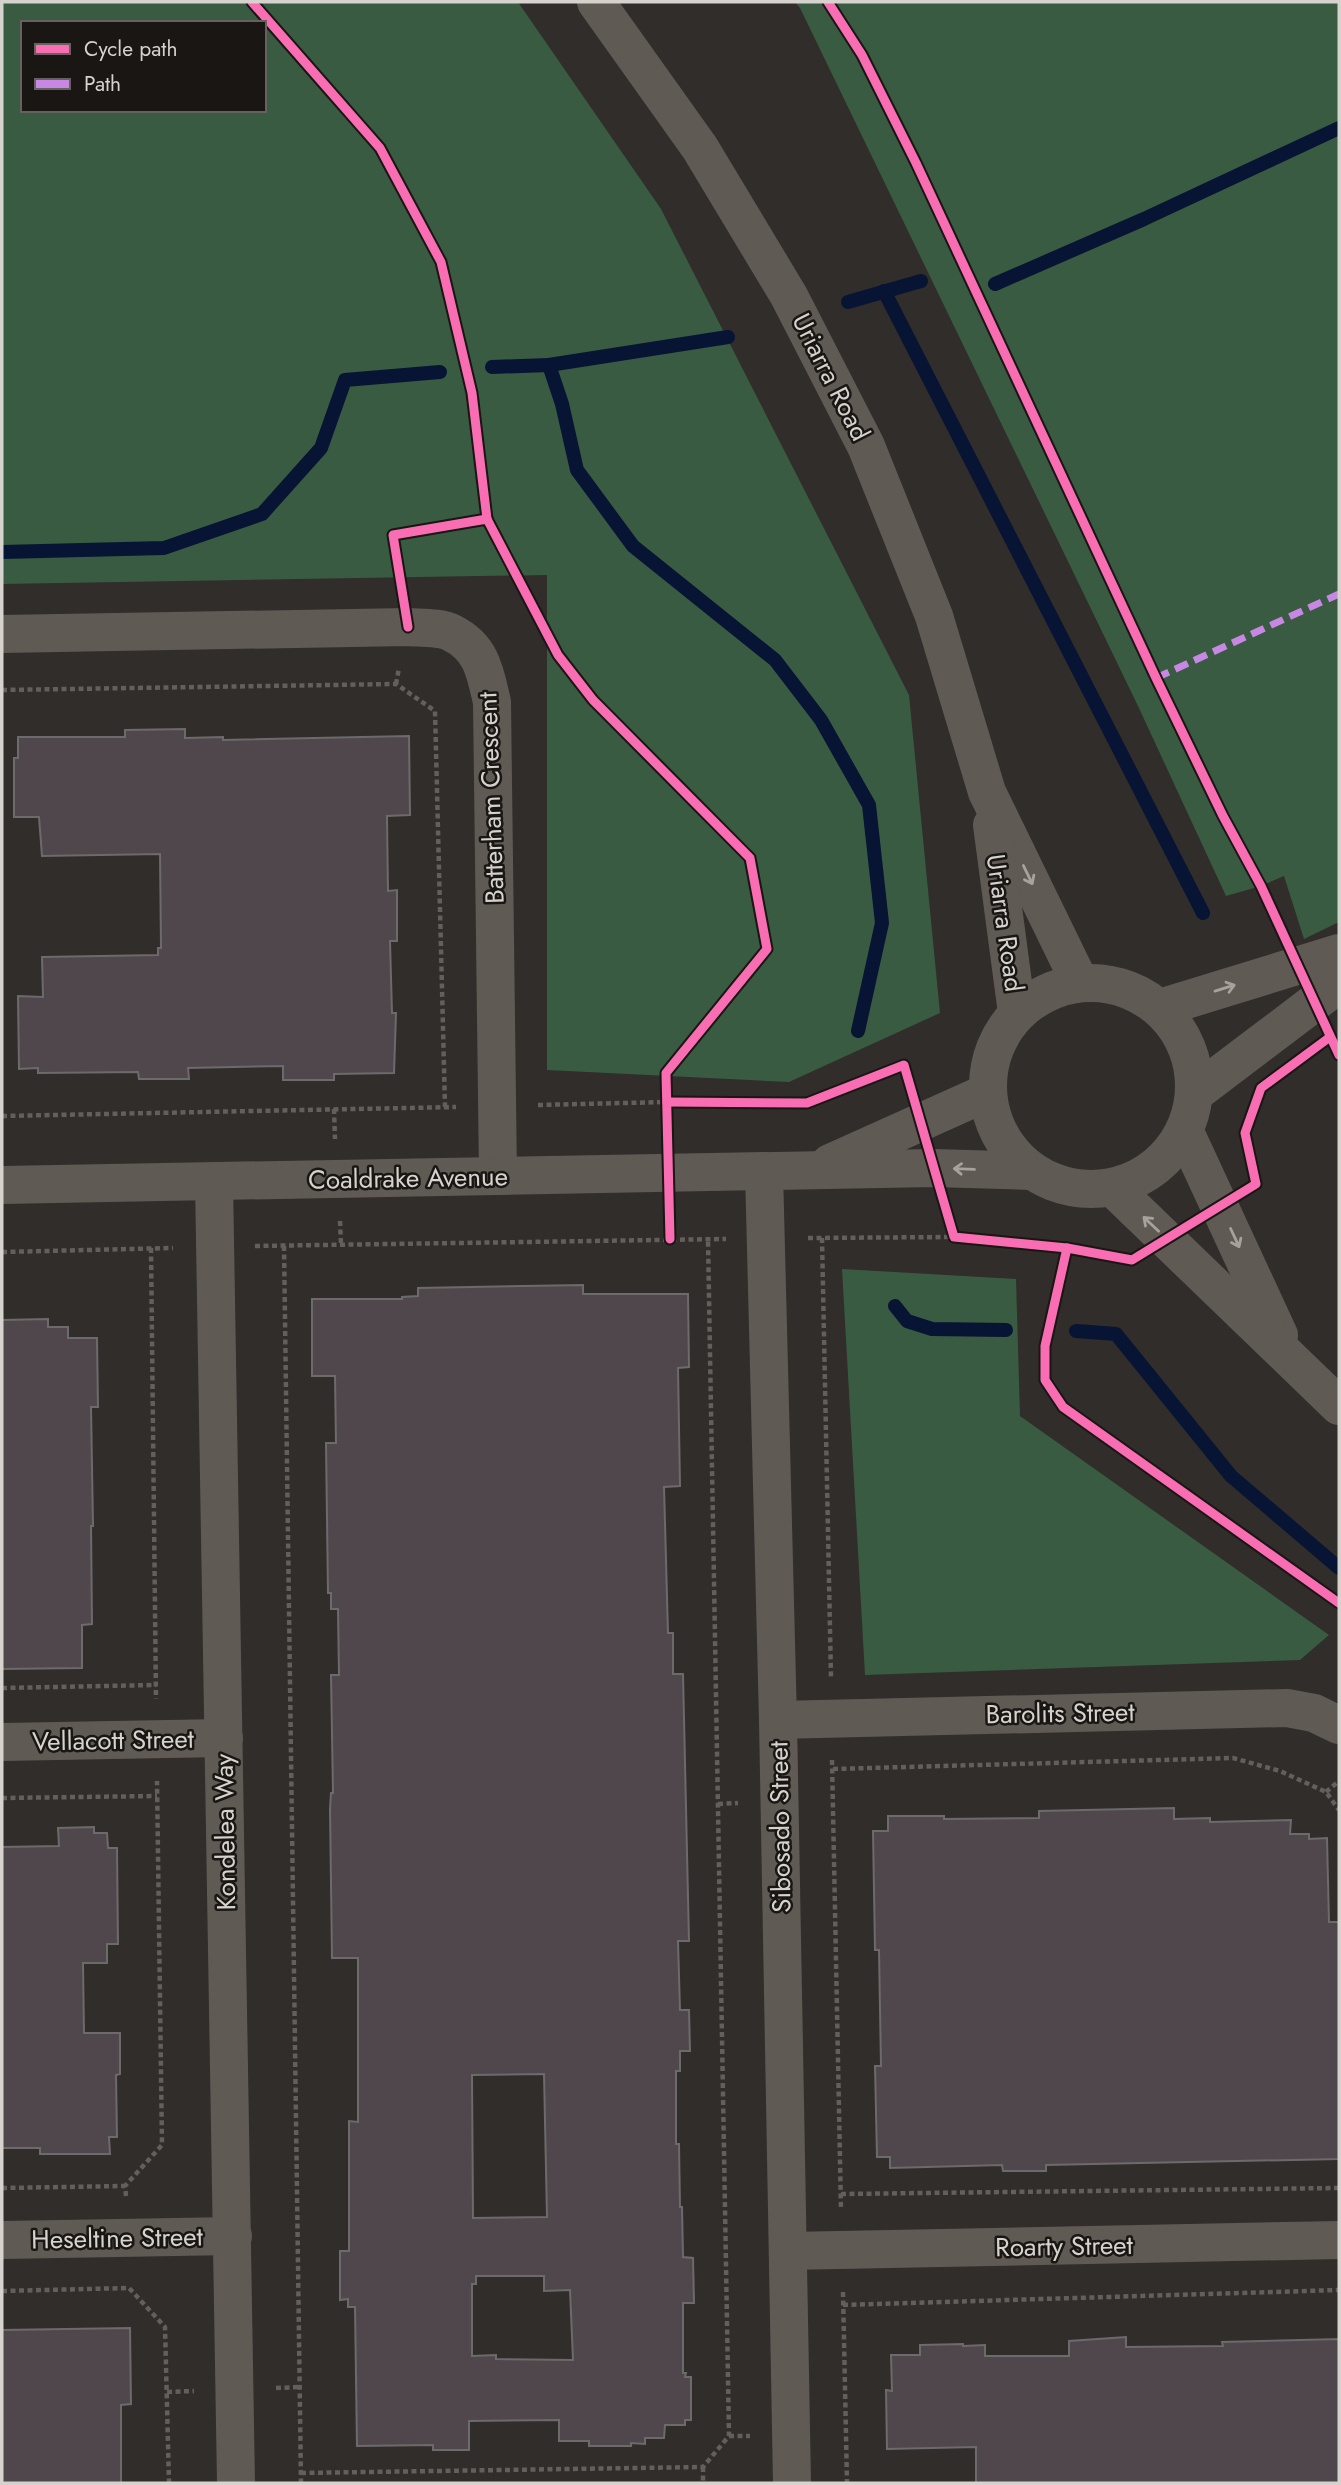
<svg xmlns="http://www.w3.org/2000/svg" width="1341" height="2485" font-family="Jost,sans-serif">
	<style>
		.green { fill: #395b41; fill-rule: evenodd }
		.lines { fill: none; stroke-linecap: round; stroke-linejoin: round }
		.stream { stroke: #071433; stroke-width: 14 }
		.building { fill: #50474d; stroke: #6c6a6a; stroke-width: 2; fill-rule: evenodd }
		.path { stroke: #635f5a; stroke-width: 4.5; stroke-dasharray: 5 3.5; stroke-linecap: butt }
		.minor { stroke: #5f5a54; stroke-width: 38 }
		.quiet { stroke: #c787e3; stroke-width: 7; stroke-dasharray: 14 7; stroke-linecap: butt }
		.cycleway-casing { stroke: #191613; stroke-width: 13 }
		.cycleway { stroke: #f96db3; stroke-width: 9 }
		.oneway { stroke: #a6a29d }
		.labels { text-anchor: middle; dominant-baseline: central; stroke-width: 5; stroke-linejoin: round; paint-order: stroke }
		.street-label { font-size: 26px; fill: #d6d2ce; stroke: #191613 }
	</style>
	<rect width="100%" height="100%" fill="#302d2a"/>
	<!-- green -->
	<g class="green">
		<path d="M2,2H518L661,209L909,695L940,1013L789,1082L547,1070V575L2,584ZM23,23H264V110H23Z"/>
		<path d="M795,2H1339V922L1304,939L1284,876L1261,886L1226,896L1138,706L800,8Z"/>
		<path d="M842,1269L1016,1279L1020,1416L1329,1635L1300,1660L865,1675Z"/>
	</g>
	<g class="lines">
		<!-- stream -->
		<g class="stream">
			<path d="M995,284L1144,219L1339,128"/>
			<path d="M884,291L1203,913"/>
			<path d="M848,302L921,281"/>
			<path d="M549,365L728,337"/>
			<path d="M492,367L549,365L562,404L577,470L633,546L775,660L821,720L869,805L882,923L858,1031"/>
			<path d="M2,552L164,548L262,514L321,448L345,380L440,372"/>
			<path d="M895,1306L907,1321L932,1329L1006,1330"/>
			<path d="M1076,1331L1116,1334L1231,1476L1339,1568"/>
		</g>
	</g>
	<!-- building -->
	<g class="building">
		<path d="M185,729V738L223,737V740L409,736L410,815L387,816L388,891L397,890V941H390L392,1013H396L394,1073L334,1074V1080H283V1066L188,1068L189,1079H139L138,1072L38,1073V1068L19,1069L18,996L43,997L42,957L158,955V948H161L160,854L42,856L39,817H14V758H18V737H125V730Z"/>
		<path d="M583,1285V1294H688L689,1367L678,1368L680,1486L664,1487L668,1633H673V1674H683L689,1941H678L680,2010H689L690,2051H680V2071H676V2144H679L680,2207H682L683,2257L693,2258L694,2303H683V2373H686L685,2377H691V2420H685V2425H665L664,2438H645V2444L631,2443V2446H589V2441H559V2420L469,2421V2450H433V2445L357,2446L355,2307H348V2299L340,2300V2251H349V2121L358,2122V1958H332L330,1809L331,1793H333L331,1675H339L338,1609H331V1593H328L326,1443H336L335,1376H312V1299H402V1297L418,1296V1288ZM544,2074L547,2217L473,2218L472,2075ZM476,2276H544V2291L570,2290L573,2360L496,2359V2355L472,2356V2284H476Z"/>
		<path d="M48,1319V1327H68V1338H97L98,1407H91L93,1526H91L92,1624L82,1625V1668L2,1669V1320Z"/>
		<path d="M1174,1808V1819L1210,1818V1822L1291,1820L1290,1834H1309V1839L1327,1838L1329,1922H1339V2159L1046,2165V2171H1003L1002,2165L890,2168V2157H877L875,2066H881L879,1950H875L873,1831H888V1816H944V1819L1039,1818V1811Z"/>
		<path d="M94,1827V1833H107L108,1848H117L118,1944H107V1963H83L84,2033H120V2074L116,2075L117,2137H109L110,2154H40V2148H2V1847L59,1846L58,1828Z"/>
		<path d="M130,2328L131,2404L121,2405V2483H2V2330Z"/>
		<path d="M1126,2337V2347L1223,2346L1222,2342L1339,2339V2483H976V2447L887,2449L886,2390L892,2391L891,2355H920V2345L963,2344V2346L985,2345V2356H1069V2341Z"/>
	</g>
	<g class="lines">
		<!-- path -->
		<g class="path">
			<path d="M396,684L399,668"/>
			<path d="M2,690L396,684L435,711L445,1107"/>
			<path d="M538,1105L667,1102"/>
			<path d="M334,1109L335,1139"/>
			<path d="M2,1116L456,1107"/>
			<path d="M340,1221L341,1244"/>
			<path d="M808,1238L954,1237"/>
			<path d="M822,1238L831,1678"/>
			<path d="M255,1246L726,1239"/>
			<path d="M284,1246L301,2483"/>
			<path d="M151,1248L156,1699"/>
			<path d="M2,1252L173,1248"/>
			<path d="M2,1688L156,1685"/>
			<path d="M832,1760L841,2210"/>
			<path d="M833,1769L1233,1758L1280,1771L1326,1792L1339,1810"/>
			<path d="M1326,1792L1339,1781"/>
			<path d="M2,1798L157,1796"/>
			<path d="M718,1804L738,1803"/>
			<path d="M2,2188L125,2186"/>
			<path d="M841,2194L1339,2188"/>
			<path d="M126,2196L125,2186L162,2145L157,1781"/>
			<path d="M2,2291L129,2288L165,2327L169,2483"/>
			<path d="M843,2292L847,2483"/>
			<path d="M843,2305L1339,2290"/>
			<path d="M276,2388L300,2387"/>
			<path d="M167,2392L194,2391"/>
			<path d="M729,2436H750"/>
			<path d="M703,2467V2483"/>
			<path d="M301,2473L703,2467L729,2436L708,1239"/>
		</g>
		<!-- minor -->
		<g class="minor">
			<path d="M596,2L700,148L789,296L866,446L934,616L987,792L1080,983"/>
			<path d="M2,634L408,627C421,628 441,627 452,633C482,648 485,672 492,702L498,1176"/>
			<path d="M992,825L1017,1013"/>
			<circle cx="1091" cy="1086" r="103"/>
			<path d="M1160,1008L1339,953"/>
			<path d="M1195,1093L1339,984"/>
			<path d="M1185,1132L1279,1335"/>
			<path d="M830,1163L988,1092"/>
			<path d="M764,1171L778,1720L792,2483"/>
			<path d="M214,1181L236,2483"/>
			<path d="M2,1185L934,1168L1032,1171"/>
			<path d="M1113,1188L1339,1406"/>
			<path d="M778,1720L1287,1708L1314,1713L1339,1725"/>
			<path d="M2,1742L224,1738"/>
			<path d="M2,2240L233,2236"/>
			<path d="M788,2251L1339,2240"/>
		</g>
		<!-- quiet -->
		<path class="quiet" d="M1156,678L1339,594"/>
		<defs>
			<g id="cycleway">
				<path d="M252,2L380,148L441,262L472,393L487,519"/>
				<path d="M828,2L862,55L916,163L1156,678L1223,816L1261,886L1339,1055"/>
				<path d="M408,627L393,535L487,519L558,655L593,700L750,858L767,949L666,1073L670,1239"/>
				<path d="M667,1102L807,1103L904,1065L954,1237L1067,1248L1045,1346V1380L1063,1407L1339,1603"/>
				<path d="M1067,1248L1132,1260L1256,1184L1245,1133L1261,1088L1330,1037"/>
			</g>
		</defs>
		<!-- cycleway casing -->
		<use href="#cycleway" class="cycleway-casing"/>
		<!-- cycleway -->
		<use href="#cycleway" class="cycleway"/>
	</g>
	<!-- one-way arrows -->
	<defs><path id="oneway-shaft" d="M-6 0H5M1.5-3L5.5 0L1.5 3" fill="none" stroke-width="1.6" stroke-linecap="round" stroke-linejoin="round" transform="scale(1.75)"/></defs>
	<g class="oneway">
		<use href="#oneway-shaft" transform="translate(1028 875) rotate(64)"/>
		<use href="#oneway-shaft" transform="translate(1225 988) rotate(-17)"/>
		<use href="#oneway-shaft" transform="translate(964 1169) rotate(-178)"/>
		<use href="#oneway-shaft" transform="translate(1151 1224) rotate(-137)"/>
		<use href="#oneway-shaft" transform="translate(1235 1238) rotate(65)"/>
	</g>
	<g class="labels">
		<!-- street labels -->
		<g class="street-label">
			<text transform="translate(831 377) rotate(63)">Uriarra Road</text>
			<text transform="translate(491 798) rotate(-92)">Batterham Crescent</text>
			<text transform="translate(1005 923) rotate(82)">Uriarra Road</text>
			<text transform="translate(408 1178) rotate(-1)">Coaldrake Avenue</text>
			<text transform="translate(1060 1713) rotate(-1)">Barolits Street</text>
			<text transform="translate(113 1740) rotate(-1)">Vellacott Street</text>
			<text transform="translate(780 1827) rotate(-91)">Sibosado Street</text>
			<text transform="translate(225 1832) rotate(-91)">Kondelea Way</text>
			<text transform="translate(117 2238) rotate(-1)">Heseltine Street</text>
			<text transform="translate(1064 2246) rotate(-1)">Roarty Street</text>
		</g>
	</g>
	<!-- border -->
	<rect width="1341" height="2485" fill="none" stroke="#d6d2ce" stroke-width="7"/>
	<!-- legend -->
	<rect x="21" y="21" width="245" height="91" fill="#191613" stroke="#65615e" stroke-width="2"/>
	<rect x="35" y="44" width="35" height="10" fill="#f96db3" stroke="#65615e" stroke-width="2"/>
	<text x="84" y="56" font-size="21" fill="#d6d2ce">Cycle path</text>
	<rect x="35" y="79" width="35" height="10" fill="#c787e3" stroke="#65615e" stroke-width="2"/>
	<text x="84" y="91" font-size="21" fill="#d6d2ce">Path</text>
</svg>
